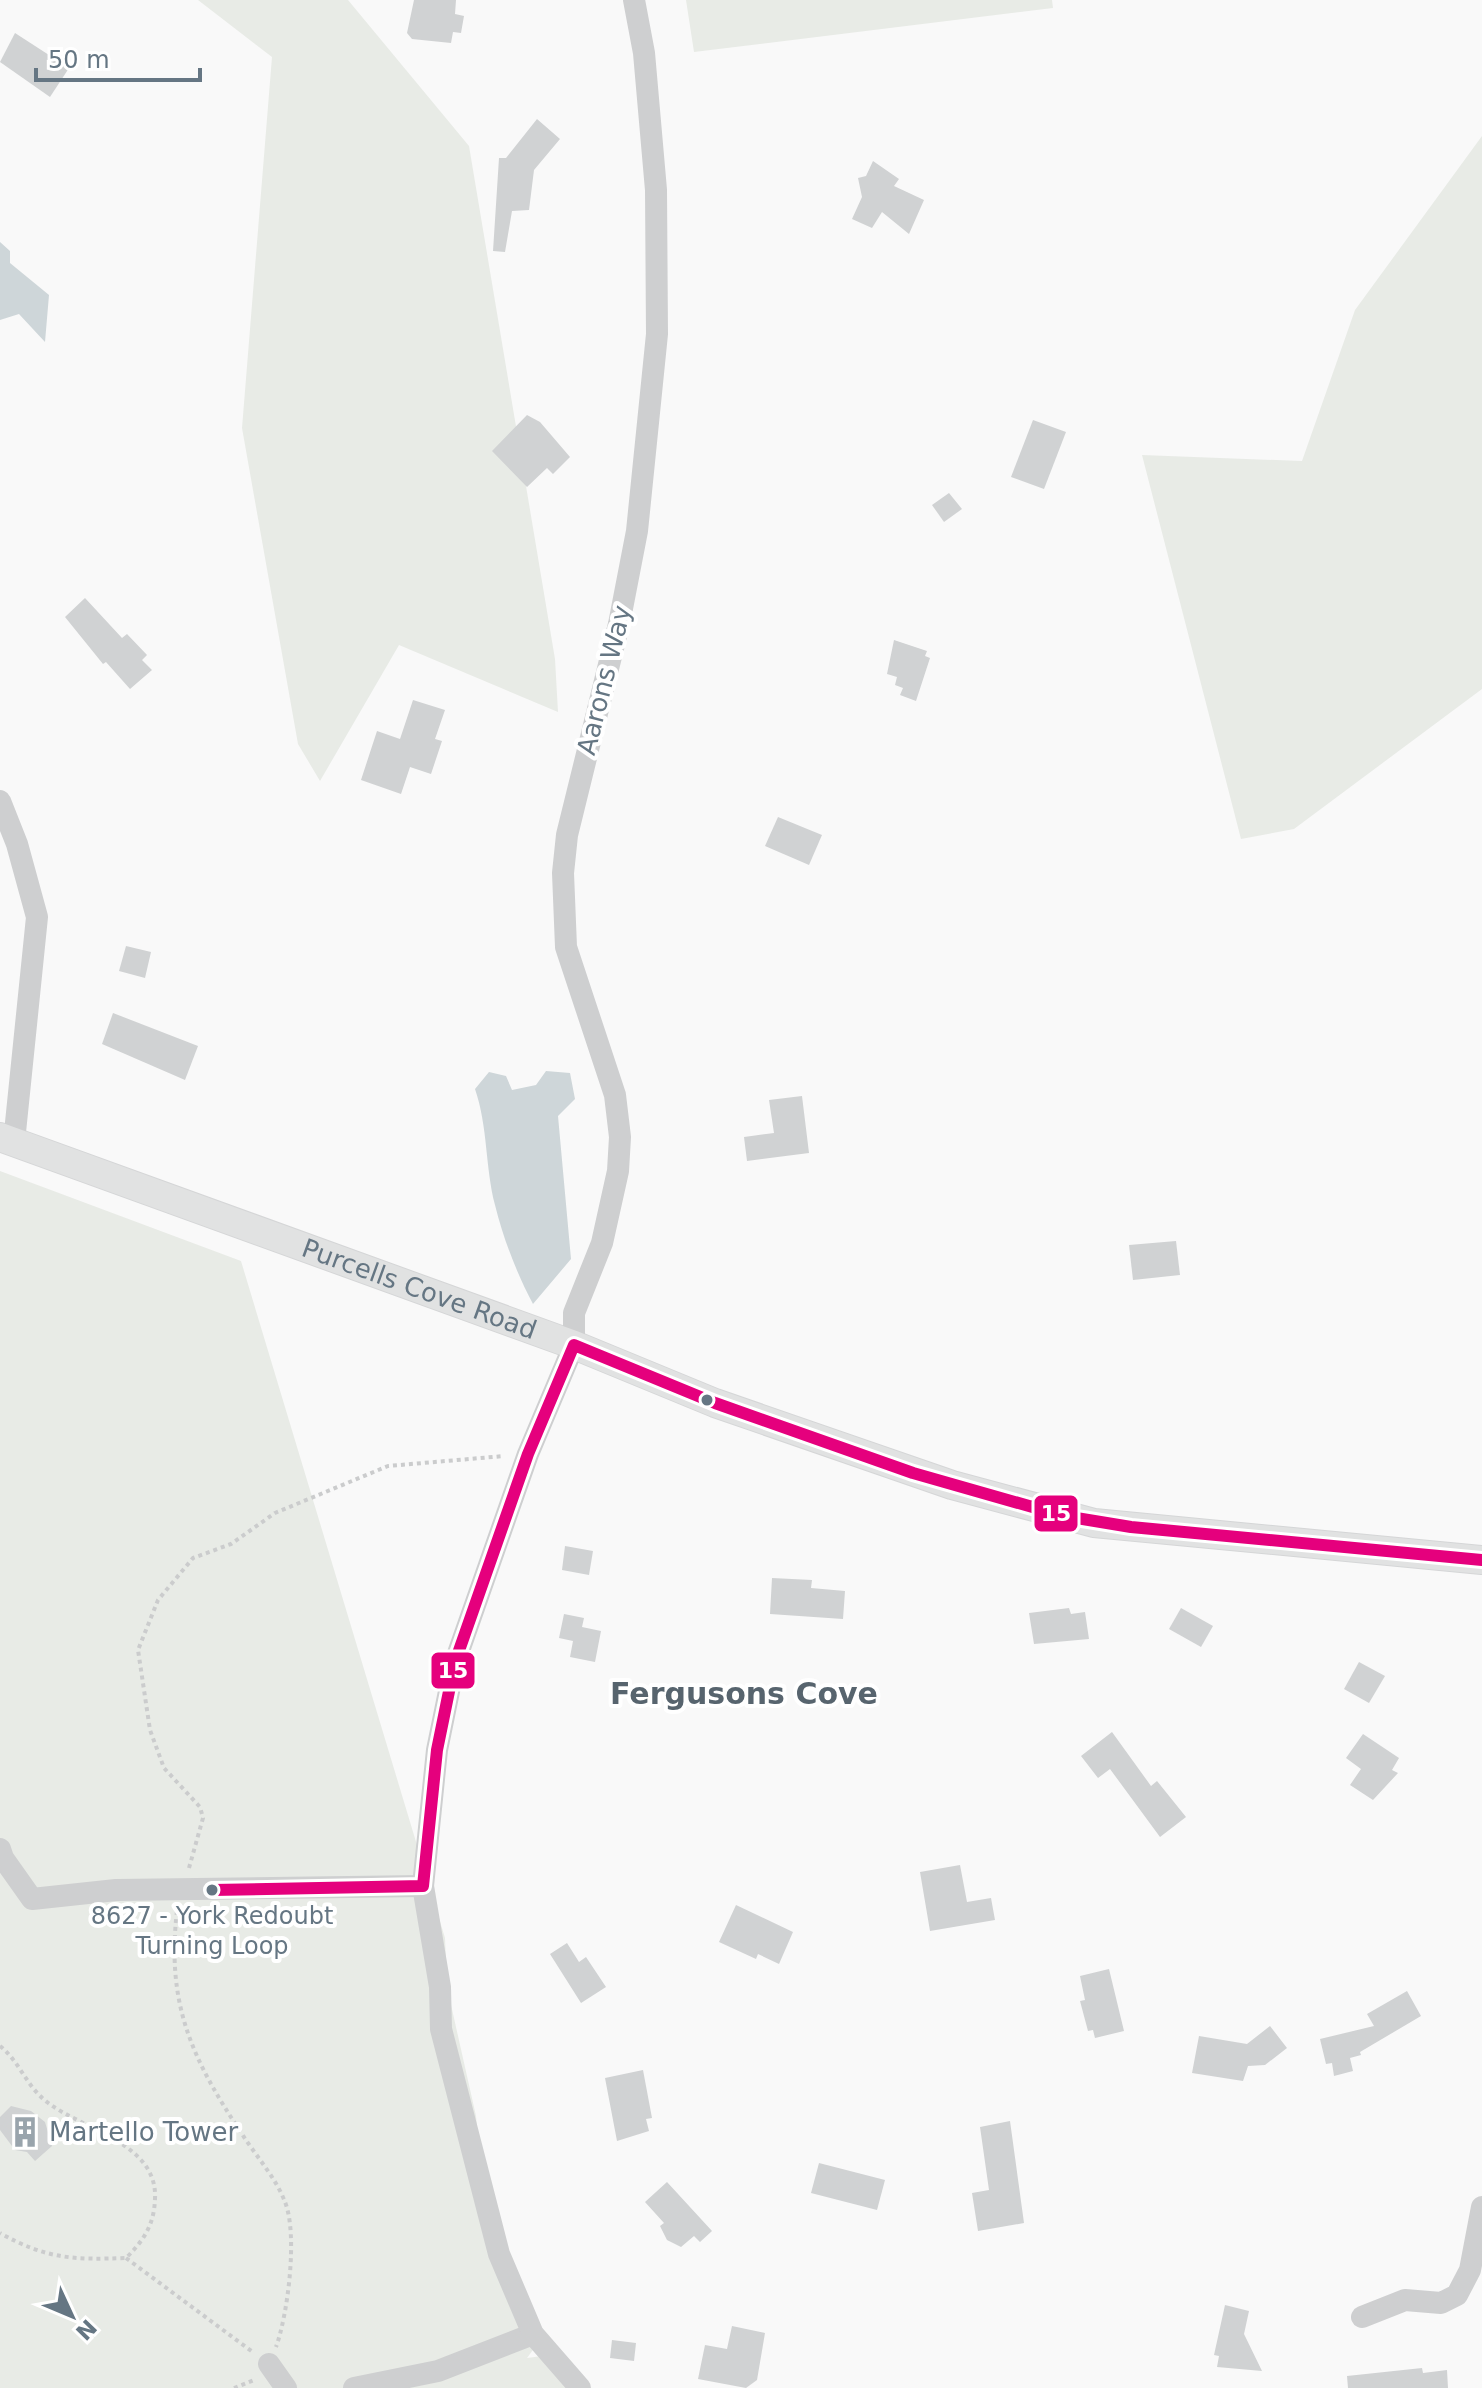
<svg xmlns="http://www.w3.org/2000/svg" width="1482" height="2388" font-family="'DejaVu Sans',sans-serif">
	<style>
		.green { fill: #e8ebe6 }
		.water { fill: #ced6d9 }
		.building { fill: #d0d2d3 }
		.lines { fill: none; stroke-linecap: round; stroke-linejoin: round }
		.major-casing { stroke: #d5d6d7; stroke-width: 30 }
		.path { stroke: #cbcccd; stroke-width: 4; stroke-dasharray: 4 4; stroke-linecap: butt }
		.minor { stroke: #cecfd0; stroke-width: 22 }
		.major { stroke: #e1e2e2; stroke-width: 28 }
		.bus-1-casing { stroke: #fff; stroke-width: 18 }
		.bus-1 { stroke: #e5007d; stroke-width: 12 }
		.bus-dot { fill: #657683; stroke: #fff; stroke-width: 3 }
		.labels { text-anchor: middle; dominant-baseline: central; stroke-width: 8; stroke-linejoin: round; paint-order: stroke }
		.bus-label { font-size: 24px; fill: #657683; stroke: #fff }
		.street-label { font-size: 26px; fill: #657683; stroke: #fff }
		.poi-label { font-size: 26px; fill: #657683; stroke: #fff; text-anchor: start }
		.quarter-label { font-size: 30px; font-weight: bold; fill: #57646e; stroke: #fff }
		.line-badge { stroke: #fff; stroke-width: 3 }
		.badge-label { font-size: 22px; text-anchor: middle; font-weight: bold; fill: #fff }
	</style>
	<rect width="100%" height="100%" fill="#f9f9f9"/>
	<!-- green -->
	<g class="green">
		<path d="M198,0H348L469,146L555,659L558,712L399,645L320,781L298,744L242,428L272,57Z"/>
		<path d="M686,0H1052L1053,8L694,52Z"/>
		<path d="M1482,136V689L1294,829L1241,839L1142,455L1302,461L1355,310Z"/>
		<path d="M0,1171L241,1261L445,1938L447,1987L476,2116L484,2199L538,2343L527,2358L542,2356L573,2388H0Z"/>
	</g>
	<!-- water -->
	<g class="water">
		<path d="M0,242L10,251V263L49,295L45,342L19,314L0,320Z"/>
		<path d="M546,1071L570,1073L575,1099L558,1116L571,1259L533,1304C517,1274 503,1238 495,1205C485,1166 488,1127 475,1089L489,1072L506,1076L512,1090L536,1085Z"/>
	</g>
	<!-- building -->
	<g class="building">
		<path d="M414,0H456L455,14L464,16L461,33L453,32L451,43L412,39L407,33Z"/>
		<path d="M15,33L69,68L50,97L0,62Z"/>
		<path d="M537,119L560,139L534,170L529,210L512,211L505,252L493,251L499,158H506Z"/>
		<path d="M873,161L899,179L894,186L924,200L909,234L882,212L872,228L852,219L862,197L858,178L866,176Z"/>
		<path d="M527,415L540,422L570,457L553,474L547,468L527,487L492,451Z"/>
		<path d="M1033,420L1066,432L1044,489L1011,477Z"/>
		<path d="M949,493L962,509L944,522L932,505Z"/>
		<path d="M85,598L122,638L127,634L147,655L142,660L152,670L130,689L106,662L103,664L65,617Z"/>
		<path d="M894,640L927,651L925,656L930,658L916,701L900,695L903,688L895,685L897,677L887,674Z"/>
		<path d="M413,700L445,710L435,739L442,741L431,774L410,767L401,794L361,780L377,731L400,739Z"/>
		<path d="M778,817L822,835L809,865L765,846Z"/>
		<path d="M126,946L151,952L145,978L119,971Z"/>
		<path d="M113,1013L198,1046L185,1080L102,1044Z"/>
		<path d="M802,1096L809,1153L747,1161L744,1137L774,1133L769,1100Z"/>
		<path d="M1176,1241L1180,1275L1133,1280L1129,1245Z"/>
		<path d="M565,1546L593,1551L589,1575L562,1570Z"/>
		<path d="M772,1578L812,1580L811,1588L845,1591L843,1619L770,1614Z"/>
		<path d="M1069,1608L1071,1614L1085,1612L1089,1639L1034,1644L1029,1613Z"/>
		<path d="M1181,1608L1213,1626L1201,1647L1169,1629Z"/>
		<path d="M564,1614L584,1618L582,1627L601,1631L595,1662L570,1657L573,1641L559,1638Z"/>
		<path d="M1359,1662L1385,1676L1369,1703L1344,1689Z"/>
		<path d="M1112,1732L1151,1786L1157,1781L1186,1817L1160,1837L1110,1769L1098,1778L1081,1756Z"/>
		<path d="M1363,1734L1399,1758L1392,1770L1398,1773L1373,1800L1350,1785L1361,1769L1346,1758Z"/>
		<path d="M960,1865L967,1902L991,1898L995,1920L930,1931L920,1872Z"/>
		<path d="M736,1905L793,1932L779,1964L758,1954L756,1959L719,1942Z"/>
		<path d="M567,1943L579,1962L586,1957L606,1987L581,2003L550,1954Z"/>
		<path d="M1109,1969L1124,2031L1095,2038L1093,2030L1088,2031L1080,2001L1085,2000L1080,1976Z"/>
		<path d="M1407,1991L1421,2016L1360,2052L1361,2055L1350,2058L1353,2071L1334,2076L1332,2063L1326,2064L1320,2039L1374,2026L1367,2014Z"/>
		<path d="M1270,2026L1287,2048L1265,2065L1248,2066L1243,2081L1192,2073L1199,2036L1247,2044Z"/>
		<path d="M643,2070L652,2118L646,2119L649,2131L617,2141L605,2078Z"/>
		<path d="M11,2106L31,2111L45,2122L52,2146L35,2161L27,2152L15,2150L0,2130V2117Z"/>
		<path d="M1010,2121L1024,2223L978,2231L972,2193L989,2190L980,2127Z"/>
		<path d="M819,2163L885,2180L877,2210L811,2193Z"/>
		<path d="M667,2182L712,2231L700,2242L694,2236L681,2247L667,2240L660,2226L664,2223L645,2202Z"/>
		<path d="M1225,2305L1249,2311L1244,2334L1262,2371L1217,2367L1219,2356L1214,2355Z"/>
		<path d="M732,2326L765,2333L757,2380L746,2388L698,2379L705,2345L727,2349Z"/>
		<path d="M612,2340L636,2343L634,2361L610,2358Z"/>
		<path d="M1422,2368L1423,2373L1447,2370L1448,2388H1348L1347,2376Z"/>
	</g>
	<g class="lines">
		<defs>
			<g id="major">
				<path id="s1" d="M0,1137L574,1345L715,1403L952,1485L1094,1523L1482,1560"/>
			</g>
		</defs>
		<!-- major casing -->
		<use href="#major" class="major-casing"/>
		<!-- path -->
		<g class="path">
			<path d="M189,1868L203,1818L200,1807L164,1768L150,1730L138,1650L158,1600L193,1558L231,1544L275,1513L388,1466L504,1456"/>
			<path d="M177,1911C166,2004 192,2059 242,2134C256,2156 276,2178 285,2202C298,2234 288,2314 276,2347"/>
			<path d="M0,2046C20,2062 26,2086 47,2102C83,2130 158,2143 155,2199C154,2225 144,2240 126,2258C74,2260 46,2259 0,2233"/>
			<path d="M126,2258L254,2353"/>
			<path d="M234,2388L254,2380"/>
		</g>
		<!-- minor -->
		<g class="minor">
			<path d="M0,801L17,844L37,917L14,1142"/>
			<path d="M0,1849L3,1858L32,1899L116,1890L423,1886"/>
			<path d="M1362,2317L1405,2300L1441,2303L1457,2295L1470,2270L1482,2207"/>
			<path d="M269,2364L286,2388"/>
			<path d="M354,2388L438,2371L533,2334"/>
			<path d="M580,2388L533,2334L499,2254L441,2029L440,1987L423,1886L437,1750L455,1662L528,1454L574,1345V1313L602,1243L618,1171L620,1137L615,1095L566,947L563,873L567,835L619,624L637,531L657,334L656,190L644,53L634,0"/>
		</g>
		<!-- major -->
		<use href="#major" class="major"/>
		<defs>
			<path id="bus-1" d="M212,1890L423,1886L437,1750L455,1662L528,1454L574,1345L715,1403L913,1473L1064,1516L1131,1527L1482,1560"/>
		</defs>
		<!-- bus-1 casing -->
		<use href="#bus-1" class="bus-1-casing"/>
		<!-- bus-1 -->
		<use href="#bus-1" class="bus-1"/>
	</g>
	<!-- icons -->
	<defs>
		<symbol id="building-bare" viewBox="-9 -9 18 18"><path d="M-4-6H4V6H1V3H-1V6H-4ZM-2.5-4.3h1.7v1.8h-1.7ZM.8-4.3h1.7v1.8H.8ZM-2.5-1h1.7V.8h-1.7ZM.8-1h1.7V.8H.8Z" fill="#99a4ac" stroke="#fff" stroke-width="2.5" paint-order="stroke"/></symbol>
	</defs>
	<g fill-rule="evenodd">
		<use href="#building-bare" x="3" y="2110" width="44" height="44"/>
	</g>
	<!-- markers -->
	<g class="bus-dot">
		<circle cx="707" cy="1400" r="7"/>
		<circle cx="212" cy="1890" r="7"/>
	</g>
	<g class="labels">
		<!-- bus labels -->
		<g class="bus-label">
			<text x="212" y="1916">8627 - York Redoubt<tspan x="212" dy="30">Turning Loop</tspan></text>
		</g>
		<!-- street labels -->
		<g class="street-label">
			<text transform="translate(604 680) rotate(-76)">Aarons Way</text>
			<text stroke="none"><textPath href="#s1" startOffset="446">Purcells Cove Road</textPath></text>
		</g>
		<!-- poi labels -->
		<g class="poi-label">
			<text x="49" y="2132">Martello Tower</text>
		</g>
		<!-- quarter labels -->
		<g class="quarter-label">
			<text x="744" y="1693">Fergusons Cove</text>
		</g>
	</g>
	<g class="line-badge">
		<rect x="1033" y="1494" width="46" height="39" rx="8" fill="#e5007d"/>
		<rect x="430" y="1651" width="46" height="39" rx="8" fill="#e5007d"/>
	</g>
	<g class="badge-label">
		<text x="1056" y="1521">15</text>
		<text x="453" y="1678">15</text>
	</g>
	<!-- north arrow -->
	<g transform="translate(72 2316) rotate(134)" stroke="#ffffff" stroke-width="6" paint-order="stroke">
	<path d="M0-6L14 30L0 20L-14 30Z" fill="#657683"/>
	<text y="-12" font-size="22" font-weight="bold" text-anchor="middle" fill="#657683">N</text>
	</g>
	<!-- scale -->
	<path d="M36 68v12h164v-12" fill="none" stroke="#657683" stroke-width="4"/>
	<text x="48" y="68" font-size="24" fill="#657683" stroke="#ffffff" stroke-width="6" paint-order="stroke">50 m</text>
</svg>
